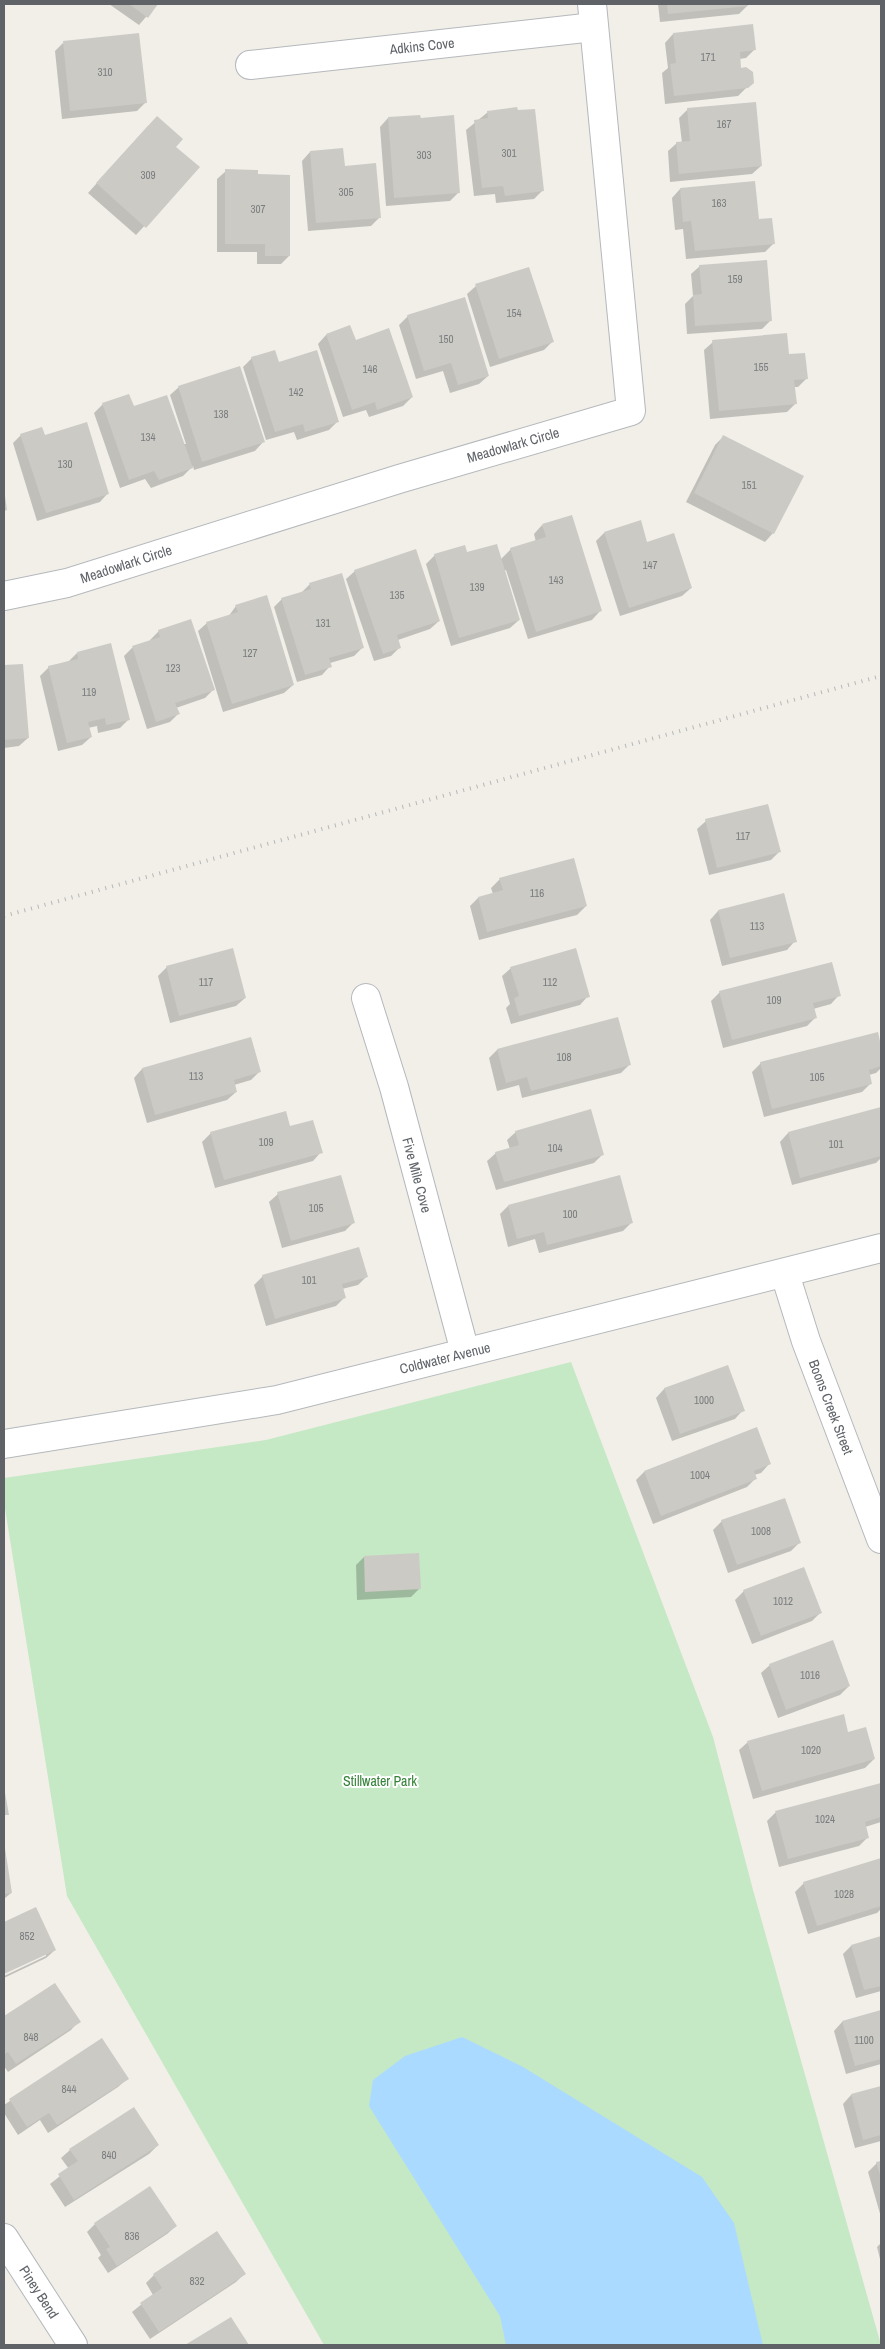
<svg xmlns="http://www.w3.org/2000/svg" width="885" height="2349" font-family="'Archivo Narrow',sans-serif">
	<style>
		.green { fill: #c5e8c5 }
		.water { fill: #aadaff }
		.shadow { fill: #0003 }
		.building { fill: #cccac5 }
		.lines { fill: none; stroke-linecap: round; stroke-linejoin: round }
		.minor-casing { stroke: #b5b8bc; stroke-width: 30 }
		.minor { stroke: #fff; stroke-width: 28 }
		.rail { stroke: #b6b7b8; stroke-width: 4; stroke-dasharray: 1 6; stroke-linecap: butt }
		.labels { text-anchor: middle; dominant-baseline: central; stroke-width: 4; stroke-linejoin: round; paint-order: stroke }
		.number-label { font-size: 11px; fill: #7a7d7f }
		.street-label { font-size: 14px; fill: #5f6368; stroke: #fff }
		.park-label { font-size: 14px; fill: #348238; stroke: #fff }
	</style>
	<rect width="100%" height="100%" fill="#f1efe8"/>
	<!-- green -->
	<path class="green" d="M571,1362L713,1737L753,1890L881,2345H324L67,1896L4,1502V1478L266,1440Z"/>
	<!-- water -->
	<path class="water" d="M462,2037L523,2067L702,2177L734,2223L763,2345H506L500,2316L369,2106L373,2080L405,2056Z"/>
	<!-- shadow -->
	<g class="shadow">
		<path d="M109,4H157L139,25Z"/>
		<path d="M658,4H747V6L739,14L660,22Z"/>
		<path d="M673,34L754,50L746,58L739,59L740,69L752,82L738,96L665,104L662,73L668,68L665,43Z"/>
		<path d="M63,43L145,103L137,111L62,119L55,51Z"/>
		<path d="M688,109L761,166L752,174L670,182L668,151L677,143H682L679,118Z"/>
		<path d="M488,112L543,190L534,199L496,203L495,194L474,196L466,130Z"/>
		<path d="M388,118L459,192L450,201L386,206L380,127Z"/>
		<path d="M148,126L198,167L136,235L88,193Z"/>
		<path d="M310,152L344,167L379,218L371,226L308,231L302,161Z"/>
		<path d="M226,171L257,176L289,256L281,264H257V252H217V179Z"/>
		<path d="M680,189L758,221L773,244L765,252L686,259L683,229L675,230L672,198Z"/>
		<path d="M700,266L771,320L762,329L687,334L685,304L693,296L691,274Z"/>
		<path d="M476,286L552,342L544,350L490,367L467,294Z"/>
		<path d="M408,316L488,376L479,384L450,393L443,371L416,379L399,325Z"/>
		<path d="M326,335L355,341L412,397L403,406L369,417L366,410L343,417L318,344Z"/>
		<path d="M713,342L788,356L807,378L798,387H794L796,403L787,412L710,419L704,350Z"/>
		<path d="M252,358L278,363L337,422L329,430L297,440L294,432L266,440L243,367Z"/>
		<path d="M179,387L263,442L255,451L194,470L193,466L183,476L151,488L145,479L120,488L94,413L103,404L133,407L183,444H186L170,395Z"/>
		<path d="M21,435L44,437L108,493L100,502L37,521L13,443Z"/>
		<path d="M723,437L773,533L765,542L686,502L715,445Z"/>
		<path d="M542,525L600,611L592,620L528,639L506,570L504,571L519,620L510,628L451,646L426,564L435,555L467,554L500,560L511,549L536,542L534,534Z"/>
		<path d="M604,533L647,543L691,588L682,596L620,616L596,541Z"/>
		<path d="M355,571L439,621L430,629L398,640L400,647L391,656L374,661L346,579Z"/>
		<path d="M310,584L363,647L354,656L330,663V666L322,675L297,682L274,607L282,599L301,593Z"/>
		<path d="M236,606L293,685L284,693L223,712L198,631L207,623L228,617Z"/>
		<path d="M159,631L213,690L205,698L176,708L178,714L170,722L147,729L124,656L132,648L151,642L150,640Z"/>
		<path d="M77,653L128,720L120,728L98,733L97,726L88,728L91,737L82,745L58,751L40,676L49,667L69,661Z"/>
		<path d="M21,665L28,738L19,746L4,748V666Z"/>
		<path d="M706,821L779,852L771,860L709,875L697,829Z"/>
		<path d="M500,879L586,906L577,915L479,940L470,906L478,898L493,894L491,888Z"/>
		<path d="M784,894L795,941L787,950L722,966L710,920L718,911Z"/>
		<path d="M167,967L245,998L236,1006L170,1023L158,976Z"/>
		<path d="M511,968L588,996L580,1005L511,1024L506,1008L510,1004L502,976Z"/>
		<path d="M720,992L839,995L831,1004L813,1009L815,1018L807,1026L723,1048L711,1001Z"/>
		<path d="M617,1018L629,1065L621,1073L522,1098L519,1085L497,1091L489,1058L497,1050Z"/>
		<path d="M877,1033L881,1051V1068L876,1073L869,1075L871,1083L862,1092L764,1117L752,1072L761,1063Z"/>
		<path d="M251,1039L260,1071L251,1080L234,1085L236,1092L227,1100L147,1123L134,1078L142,1069Z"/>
		<path d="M881,1109V1158L876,1163L792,1185L780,1142L788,1133Z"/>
		<path d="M290,1128L321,1152L313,1161L215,1188L202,1142L211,1133Z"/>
		<path d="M516,1132L602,1155L594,1163L496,1190L487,1161L496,1153L510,1149L507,1140Z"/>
		<path d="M278,1194L353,1223L345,1231L282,1248L269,1202Z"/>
		<path d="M508,1206L631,1223L623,1231L539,1253L535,1239L508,1247L500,1214Z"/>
		<path d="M263,1276H367L358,1285L342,1289L344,1298L336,1306L266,1326L254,1285Z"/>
		<path d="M727,1367L743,1410L735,1419L672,1441L656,1398L664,1389Z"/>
		<path d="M769,1464L761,1473L754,1475L755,1479L747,1487L653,1524L636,1480L644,1472Z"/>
		<path d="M722,1521L800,1542L791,1551L728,1573L713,1530Z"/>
		<path d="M364,1557L419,1589L411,1597L357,1600L356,1565Z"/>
		<path d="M744,1591L821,1612L812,1621L752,1644L735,1600Z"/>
		<path d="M770,1665L849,1686L840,1695L778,1718L761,1673Z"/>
		<path d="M748,1742L874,1759L865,1768L753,1799L739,1750Z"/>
		<path d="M880,1785L881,1822L865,1827L868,1837L859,1846L779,1867L767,1821L775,1813Z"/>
		<path d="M4,1845L11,1893L4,1899Z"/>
		<path d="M881,1860V1909L877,1913L808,1934L795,1892L804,1883Z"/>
		<path d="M35,1909L55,1950L46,1958L4,1978V1976L46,1956V1953L4,1973V1923Z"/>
		<path d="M881,1937V1991L856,1998L843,1954L851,1946Z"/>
		<path d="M54,1984L79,2021L71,2030L8,2072L4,2066V2018Z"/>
		<path d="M881,2011V2064L846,2074L834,2031L842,2022Z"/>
		<path d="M102,2040L127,2079L118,2087L48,2133L40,2120L18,2135L4,2113V2105Z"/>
		<path d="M881,2087V2141L855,2148L843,2104L851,2095Z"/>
		<path d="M158,2145L149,2154L65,2207L50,2184L69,2169L61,2158L70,2150Z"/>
		<path d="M881,2162V2217L868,2172L877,2163Z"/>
		<path d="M95,2224L176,2226L167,2234L108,2273L98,2258L101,2255L87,2232Z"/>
		<path d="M881,2243V2263L877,2247Z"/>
		<path d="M244,2274L236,2282L150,2339L132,2312L153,2295L146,2283L154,2275Z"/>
		<path d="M231,2319L247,2345H187Z"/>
	</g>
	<!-- building -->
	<g class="building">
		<path d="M129,4H158L148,18Z"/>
		<path d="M667,4H748V6L668,14Z"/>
		<path d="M753,24L756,50L740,52L741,68L746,67L753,72L754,83L748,88L674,96L670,64L676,63L673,33Z"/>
		<path d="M139,33L147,103L70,111L63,41Z"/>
		<path d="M756,102L762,166L679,174L676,142L690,141L687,108Z"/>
		<path d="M517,107L518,110L535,109L544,191L505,196L503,186L482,188L474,120L488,118L487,111Z"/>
		<path d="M420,115L421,118L454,115L460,193L394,198L388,117Z"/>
		<path d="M157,116L183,139L176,147L200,167L146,228L96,183Z"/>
		<path d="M343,148L345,166L376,163L381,218L316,223L310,151Z"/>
		<path d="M225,169L258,170V174L290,175V256H265V244H225Z"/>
		<path d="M755,181L759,219L772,218L775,244L695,251L691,221L683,222L680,188Z"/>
		<path d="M767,260L772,321L695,326L693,295L702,294L699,265Z"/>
		<path d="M529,267L554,342L499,359L475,284Z"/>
		<path d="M465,297L489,376L458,385L451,363L424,371L407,315Z"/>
		<path d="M350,325L356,340L389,328L413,397L377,410L375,402L352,410L326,334Z"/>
		<path d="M787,333L789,354L805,353L808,379L794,380L797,404L719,411L712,340Z"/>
		<path d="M275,350L279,362L317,350L339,422L305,432L303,424L275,432L251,357Z"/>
		<path d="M240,366L265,442L202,462L178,386Z"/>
		<path d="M129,394L134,406L167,395L193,468L159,480L154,471L129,480L102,403Z"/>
		<path d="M87,422L109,494L46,513L20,434L42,427L45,435Z"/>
		<path d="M723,435L804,476L774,534L694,493Z"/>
		<path d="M4,489L7,510L4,511Z"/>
		<path d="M572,515L602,611L536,632L510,548L546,537L542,524Z"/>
		<path d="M641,520L647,542L674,533L692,588L629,608L604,532Z"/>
		<path d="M497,544L520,620L459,638L434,554L465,545L467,552Z"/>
		<path d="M416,549L440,621L397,635L401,648L383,654L354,570Z"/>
		<path d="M342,573L364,648L329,658L332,667L305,675L281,598L311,589L309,583Z"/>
		<path d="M267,595L294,685L232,704L206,622L238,612L235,605Z"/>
		<path d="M191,619L215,690L175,703L180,714L156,722L132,646L160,637L158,630Z"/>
		<path d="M111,643L130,720L106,725L105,718L88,722L92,737L67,743L48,666L78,659L77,652Z"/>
		<path d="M23,664L29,738L4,740V665Z"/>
		<path d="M768,804L781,852L717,868L705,819Z"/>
		<path d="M574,858L587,906L487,932L478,897L503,890L499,878Z"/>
		<path d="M784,893L797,942L730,958L718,910Z"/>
		<path d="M233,948L246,998L179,1016L166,966Z"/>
		<path d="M576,948L590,997L519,1016L514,998L519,996L510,967Z"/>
		<path d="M832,962L841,996L813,1003L817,1018L732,1040L719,991Z"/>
		<path d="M618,1017L631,1065L531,1091L527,1077L506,1083L497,1049Z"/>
		<path d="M878,1032L881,1046V1066L869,1070L872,1084L772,1109L760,1062Z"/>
		<path d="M251,1037L261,1072L234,1080L237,1092L155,1115L142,1068Z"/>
		<path d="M881,1107V1156L800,1178L788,1132Z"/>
		<path d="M591,1109L604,1155L504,1182L495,1152L519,1145L515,1131Z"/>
		<path d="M286,1111L290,1126L313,1120L323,1153L224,1180L210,1132Z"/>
		<path d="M341,1175L355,1223L291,1241L277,1192Z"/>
		<path d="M620,1175L633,1223L547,1245L544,1232L517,1239L508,1205Z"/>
		<path d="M359,1247L368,1277L342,1284L346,1298L275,1319L262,1275Z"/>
		<path d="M728,1365L745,1411L680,1434L664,1388Z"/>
		<path d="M757,1427L771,1464L754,1471L757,1479L661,1516L644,1471Z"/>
		<path d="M785,1498L801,1543L737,1565L721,1520Z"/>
		<path d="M419,1553L421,1589L365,1592L364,1556Z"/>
		<path d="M804,1567L822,1613L761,1636L743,1590Z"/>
		<path d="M833,1640L850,1686L786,1710L769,1664Z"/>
		<path d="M844,1714L848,1732L866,1727L875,1759L762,1791L747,1741Z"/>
		<path d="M881,1783V1817L865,1822L869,1838L788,1859L775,1811Z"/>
		<path d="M4,1787L9,1815H4Z"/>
		<path d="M4,1842L12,1893L4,1894Z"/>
		<path d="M881,1858V1906L817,1926L803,1882Z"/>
		<path d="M36,1907L56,1950L4,1974V1922Z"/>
		<path d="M881,1936V1986L864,1990L851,1945Z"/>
		<path d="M55,1983L81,2022L16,2064L8,2052L4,2055V2016Z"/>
		<path d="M881,2010V2059L855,2066L842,2021Z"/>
		<path d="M102,2038L129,2079L57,2125L49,2113L27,2127L9,2099Z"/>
		<path d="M881,2086V2135L863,2140L851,2094Z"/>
		<path d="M134,2107L159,2145L74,2200L58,2174L78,2161L69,2149Z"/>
		<path d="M881,2161V2178L876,2162Z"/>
		<path d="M150,2186L177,2226L117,2266L106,2249L110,2247L94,2223Z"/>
		<path d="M217,2231L246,2274L159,2332L140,2303L162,2288L153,2274Z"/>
		<path d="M231,2317L249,2345H185Z"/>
	</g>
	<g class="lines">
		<defs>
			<g id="minor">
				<path d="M250,65L594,27"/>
				<path d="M4,596L67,583L399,479L631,411L592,4"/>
				<path d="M366,998L394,1087L465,1352"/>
				<path d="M785,1274L806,1341L881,1539"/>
				<path d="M4,1444L277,1400L881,1248"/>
				<path d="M4,2238L73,2345"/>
			</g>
		</defs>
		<!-- minor casing -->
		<use href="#minor" class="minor-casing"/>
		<!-- minor -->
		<use href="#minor" class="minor"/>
		<!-- rail -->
		<path class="rail" d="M4,916L881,676"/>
	</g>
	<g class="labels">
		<!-- number labels -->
		<g class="number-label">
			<text x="708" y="57">171</text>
			<text x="105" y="72">310</text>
			<text x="724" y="124">167</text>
			<text x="509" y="153">301</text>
			<text x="424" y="155">303</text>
			<text x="148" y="175">309</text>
			<text x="346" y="192">305</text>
			<text x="719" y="203">163</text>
			<text x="258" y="209">307</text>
			<text x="735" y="279">159</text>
			<text x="514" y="313">154</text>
			<text x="446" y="339">150</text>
			<text x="761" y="367">155</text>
			<text x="370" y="369">146</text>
			<text x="296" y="392">142</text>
			<text x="221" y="414">138</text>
			<text x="148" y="437">134</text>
			<text x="65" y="464">130</text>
			<text x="749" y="485">151</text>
			<text x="650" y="565">147</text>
			<text x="556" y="580">143</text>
			<text x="477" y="587">139</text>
			<text x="397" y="595">135</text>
			<text x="323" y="623">131</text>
			<text x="250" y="653">127</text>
			<text x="173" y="668">123</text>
			<text x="89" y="692">119</text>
			<text x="743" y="836">117</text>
			<text x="537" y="893">116</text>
			<text x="757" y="926">113</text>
			<text x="206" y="982">117</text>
			<text x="550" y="982">112</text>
			<text x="774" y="1000">109</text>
			<text x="564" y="1057">108</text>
			<text x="196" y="1076">113</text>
			<text x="817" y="1077">105</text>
			<text x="266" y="1142">109</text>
			<text x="836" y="1144">101</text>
			<text x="555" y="1148">104</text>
			<text x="316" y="1208">105</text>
			<text x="570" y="1214">100</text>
			<text x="309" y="1280">101</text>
			<text x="704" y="1400">1000</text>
			<text x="700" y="1475">1004</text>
			<text x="761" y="1531">1008</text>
			<text x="783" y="1601">1012</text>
			<text x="810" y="1675">1016</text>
			<text x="811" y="1750">1020</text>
			<text x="825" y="1819">1024</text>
			<text x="844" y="1894">1028</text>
			<text x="27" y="1936">852</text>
			<text x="31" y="2037">848</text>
			<text x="864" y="2040">1100</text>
			<text x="69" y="2089">844</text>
			<text x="109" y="2155">840</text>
			<text x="132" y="2236">836</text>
			<text x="197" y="2281">832</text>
		</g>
		<!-- street labels -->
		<g class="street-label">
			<text transform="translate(422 46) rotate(-6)">Adkins Cove</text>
			<text transform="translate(513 445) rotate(-16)">Meadowlark Circle</text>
			<text transform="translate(126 564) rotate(-18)">Meadowlark Circle</text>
			<text transform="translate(417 1175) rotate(75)">Five Mile Cove</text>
			<text transform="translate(445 1358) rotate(-14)">Coldwater Avenue</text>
			<text transform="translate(831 1407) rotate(69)">Boons Creek Street</text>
			<text transform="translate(39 2292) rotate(57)">Piney Bend</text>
		</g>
		<!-- park labels -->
		<g class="park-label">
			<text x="380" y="1781">Stillwater Park</text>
		</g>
	</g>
	<!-- border -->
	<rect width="885" height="2349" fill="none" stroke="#5f6368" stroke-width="10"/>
</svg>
